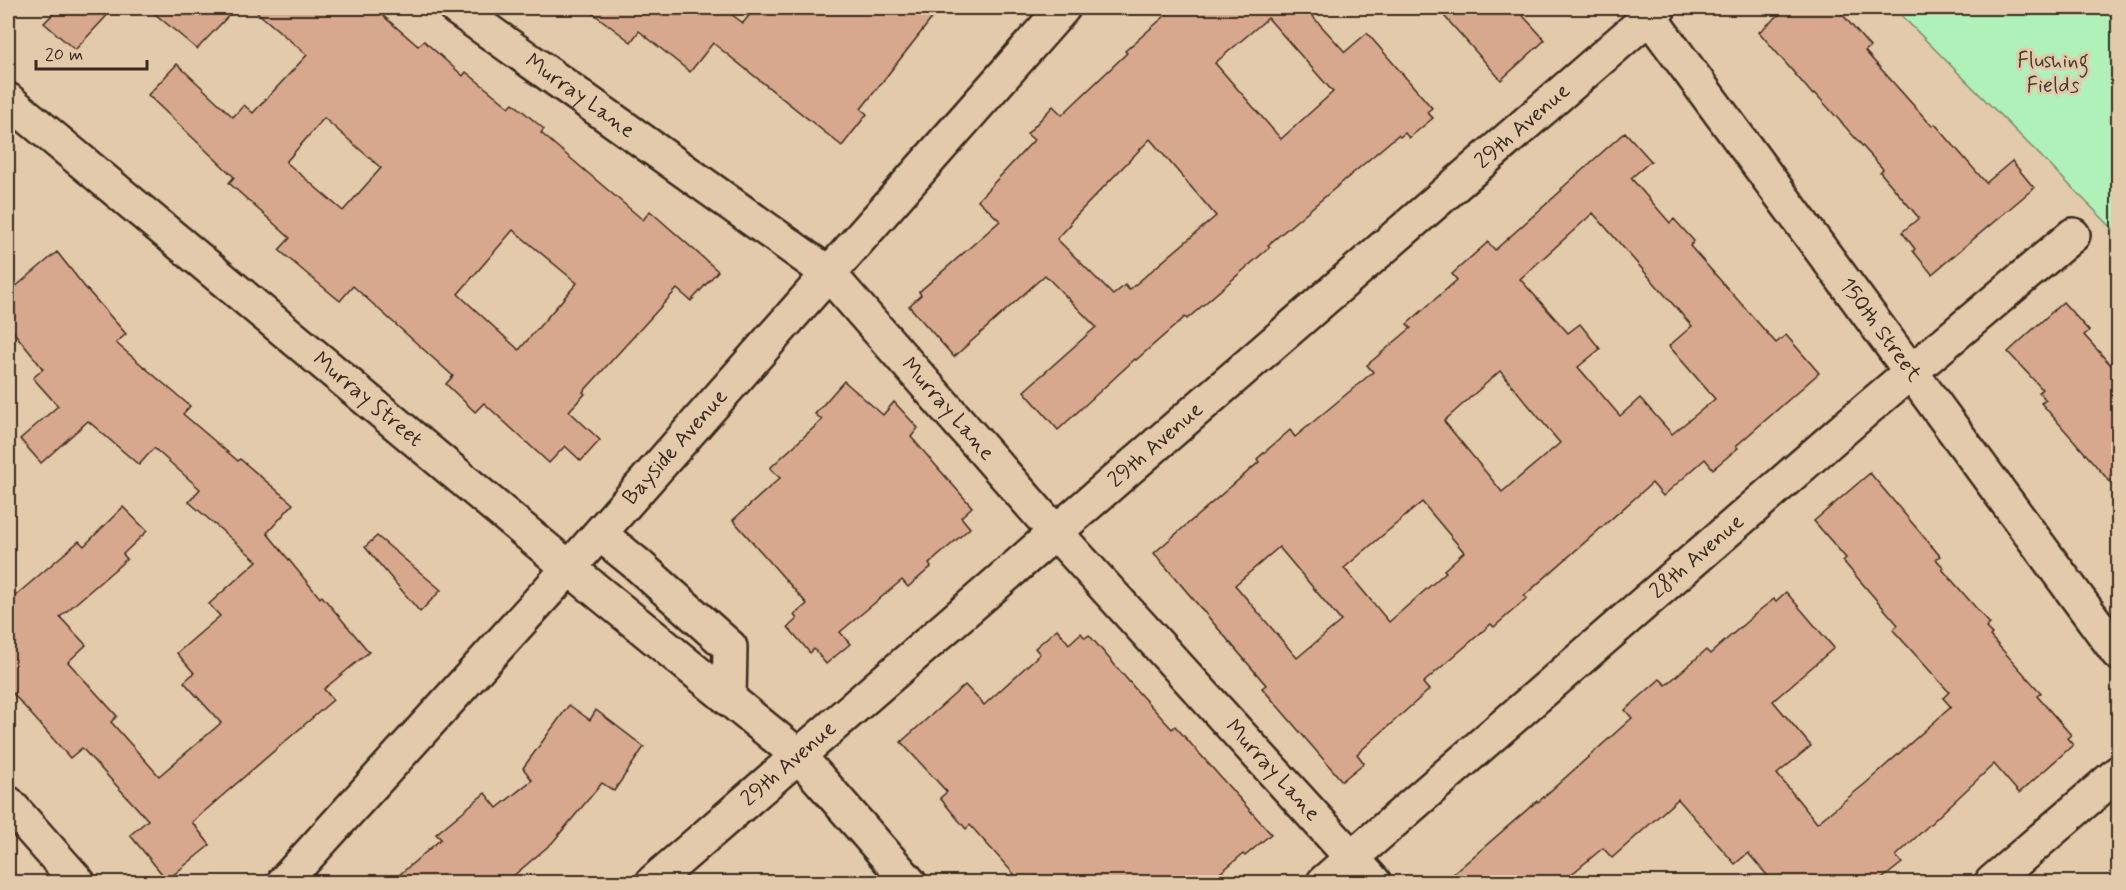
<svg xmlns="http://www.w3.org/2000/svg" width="2126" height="890" font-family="Mynerve,sans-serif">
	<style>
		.green { fill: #b0f1b9; stroke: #768e6c; stroke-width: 1.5 }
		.building { fill: #d8a88e; stroke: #3b2a1e; stroke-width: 1.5; fill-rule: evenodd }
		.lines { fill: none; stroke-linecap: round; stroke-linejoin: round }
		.street-casing { stroke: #3b2a1e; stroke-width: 38 }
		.secondary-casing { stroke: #3b2a1e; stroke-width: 38 }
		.street { stroke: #e3caab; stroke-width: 33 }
		.secondary { stroke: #e3caab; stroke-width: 33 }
		.labels { text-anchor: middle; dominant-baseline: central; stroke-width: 6; stroke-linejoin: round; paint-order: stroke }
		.park-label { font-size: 22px; fill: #473e2e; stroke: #e3caab }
		.street-label { font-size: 22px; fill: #3b2a1e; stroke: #e3caab }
	</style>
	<rect width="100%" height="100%" fill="#e3caab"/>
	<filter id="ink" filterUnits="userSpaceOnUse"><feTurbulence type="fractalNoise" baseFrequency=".0167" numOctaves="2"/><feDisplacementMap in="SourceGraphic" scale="12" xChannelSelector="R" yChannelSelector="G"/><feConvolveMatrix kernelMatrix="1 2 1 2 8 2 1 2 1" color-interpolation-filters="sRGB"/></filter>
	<g filter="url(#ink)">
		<!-- green -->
		<path class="green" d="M1894,8H2118V234Z"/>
		<!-- building -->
		<g class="building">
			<path d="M59,8H114L75,50L44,23Z"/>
			<path d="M148,8H236L197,49Z"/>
			<path d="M252,8H374L418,46L424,41L463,76L466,72L509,107L513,103L544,129L541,133L643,220L650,211L718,271L691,301L677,289L583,392L585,394L569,411L600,440L581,461L565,446L549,463L484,403L475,412L472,409L446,384L453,376L353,286L340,301L306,273L279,250L290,238L229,183L234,177L148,95L177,64L233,117L244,105L253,113L307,55ZM324,118L381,168L343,211L286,162ZM513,230L577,283L519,350L458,294Z"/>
			<path d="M586,8H723L743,23L755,8H940L861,109L867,114L842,146L713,43L690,72L639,31L631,42Z"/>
			<path d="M1174,8H1305L1345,52L1367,33L1432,108L1427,112L1433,118L1409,138L1405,133L1400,137L1398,135L1268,245L1270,247L1187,319L1185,317L1136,360L1135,359L1058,430L1024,391L1096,327L1045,275L954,357L909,306L921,295L919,292L1000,221L978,200L1034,140L1027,134L1053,106L1062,115L1127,53L1125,51ZM1268,18L1333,92L1281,139L1215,63ZM1150,139L1216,216L1129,290L1125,285L1113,295L1057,239L1071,224L1070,222Z"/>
			<path d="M1437,8H1516L1545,40L1501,80Z"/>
			<path d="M1787,8H1837L1870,47L1865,51L1932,126L1935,124L1986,183L2012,161L2034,188L1932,274L1913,251L1915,249L1902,232L1919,218L1880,172L1883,169L1815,93L1813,95L1759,32Z"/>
			<path d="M1625,132L1651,161L1631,178L1670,223L1674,219L1694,241L1690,246L1776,343L1786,335L1819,373L1736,446L1738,448L1713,469L1705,459L1663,496L1652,483L1524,596L1527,598L1494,627L1491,624L1423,683L1429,690L1357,754L1364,763L1342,781L1262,688L1266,685L1154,553L1259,462L1257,459L1290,430L1295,437L1373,372L1367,365L1411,328L1407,324L1457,280L1452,274L1488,242L1495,250L1562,190L1561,189ZM1593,213L1692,326L1669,346L1715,399L1672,434L1640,398L1620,416L1578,367L1600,349L1580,324L1568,333L1520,279ZM1500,371L1560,443L1502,492L1444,421ZM1422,502L1464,552L1444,570L1446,572L1389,622L1344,568ZM1279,547L1341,621L1297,658L1235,585Z"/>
			<path d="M57,252L84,286L126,334L116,343L190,406L183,414L238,461L240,459L293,504L267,533L320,598L322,596L369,652L324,689L333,700L192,822L210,845L167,880L130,835L148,820L82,748L70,758L8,688V602L79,541L84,546L123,507L147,531L123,554L127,559L60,617L86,645L68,662L117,716L111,722L159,776L221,723L184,682L194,673L177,653L220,616L209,604L257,561L189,502L200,489L154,448L139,465L88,421L41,463L20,439L58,406L33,378L43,369L8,325V293Z"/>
			<path d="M2063,302L2089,331L2084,335L2118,373V491L2041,403L2046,400L2039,392L2042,389L2008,352Z"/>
			<path d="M844,381L883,415L894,402L918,428L911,437L972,507L961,517L970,528L929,564L931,567L908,587L902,580L840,632L850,644L826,664L814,649L810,653L788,627L797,619L794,615L807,604L733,520L780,478L770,468L822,420L815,414Z"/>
			<path d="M1870,473L1940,556L1936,559L1944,568L1942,569L1990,624L1986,628L1992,634L1990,636L2041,693L2037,696L2071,735L2067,738L2073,745L2019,793L1994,764L1896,856L1902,863L1878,882H1773L1748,853L1735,864L1678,799L1612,858L1603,848L1562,882H1444L1537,801L1538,802L1632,718L1625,710L1660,679L1666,685L1706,650L1710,654L1761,609L1774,599L1776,601L1786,592L1834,648L1773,701L1811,746L1777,774L1817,823L1866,783L1951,707L1943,698L1949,692L1893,630L1898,625L1843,561L1846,558L1814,521Z"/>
			<path d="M377,536L441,590L420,612L365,547Z"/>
			<path d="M1057,629L1069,644L1081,633L1085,638L1089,635L1138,692L1172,729L1175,726L1271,834L1245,856L1243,854L1209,882H1021L970,825L966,829L940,798L947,792L901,742L965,685L984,705L1040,654L1035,648Z"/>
			<path d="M569,705L590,720L596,710L644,747L614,791L602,783L552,843L506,882H391L441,839L436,834L485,793L497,808L532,780L523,768Z"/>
		</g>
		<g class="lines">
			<defs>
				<g id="street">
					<path id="s1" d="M456,8L828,273L1056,533L1374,882"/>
					<path id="s2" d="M8,100L569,568L799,756L909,882"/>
					<path d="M600,534L637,564L730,647L729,699"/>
					<path d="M8,803L78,882"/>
					<path id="s3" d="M653,882L1659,8"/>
					<path id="s4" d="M1324,882L1868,408L2073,235"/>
					<path d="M1992,882L2118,773"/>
				</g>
				<g id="secondary">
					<path id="s5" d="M1643,8L2118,653"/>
					<path id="s6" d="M284,882L569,568L1063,8"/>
				</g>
			</defs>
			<!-- street casing -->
			<use href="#street" class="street-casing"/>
			<!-- secondary casing -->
			<use href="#secondary" class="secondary-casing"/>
			<!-- street -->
			<use href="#street" class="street"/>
			<!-- secondary -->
			<use href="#secondary" class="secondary"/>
		</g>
	</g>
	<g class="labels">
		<!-- park labels -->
		<g class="park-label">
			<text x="2053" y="61">Flushing<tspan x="2053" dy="25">Fields</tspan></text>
		</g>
		<!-- street labels -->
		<g class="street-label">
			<text stroke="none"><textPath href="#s1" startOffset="152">Murray Lane</textPath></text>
			<text stroke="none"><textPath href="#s3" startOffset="1152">29th Avenue</textPath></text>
			<text stroke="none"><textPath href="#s5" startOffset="400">150th Street</textPath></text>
			<text stroke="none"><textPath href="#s2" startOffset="468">Murray Street</textPath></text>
			<text stroke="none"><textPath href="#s1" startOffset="638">Murray Lane</textPath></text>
			<text stroke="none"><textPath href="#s3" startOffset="666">29th Avenue</textPath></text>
			<text stroke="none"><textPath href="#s6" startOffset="585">Bayside Avenue</textPath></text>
			<text stroke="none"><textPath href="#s4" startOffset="495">28th Avenue</textPath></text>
			<text stroke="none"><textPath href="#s3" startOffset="180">29th Avenue</textPath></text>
			<text stroke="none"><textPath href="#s1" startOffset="1124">Murray Lane</textPath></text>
		</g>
	</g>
	<!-- margin -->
	<rect width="2126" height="890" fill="none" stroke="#e3caab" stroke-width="30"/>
	<rect x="15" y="15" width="2096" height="860" fill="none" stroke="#3b2a1e" stroke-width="2" filter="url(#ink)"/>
	<!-- scale -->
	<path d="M36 60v9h111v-9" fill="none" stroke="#3b2a1e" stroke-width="3"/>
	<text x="45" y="60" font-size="18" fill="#3b2a1e" stroke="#e3caab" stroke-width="4.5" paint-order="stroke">20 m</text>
</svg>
